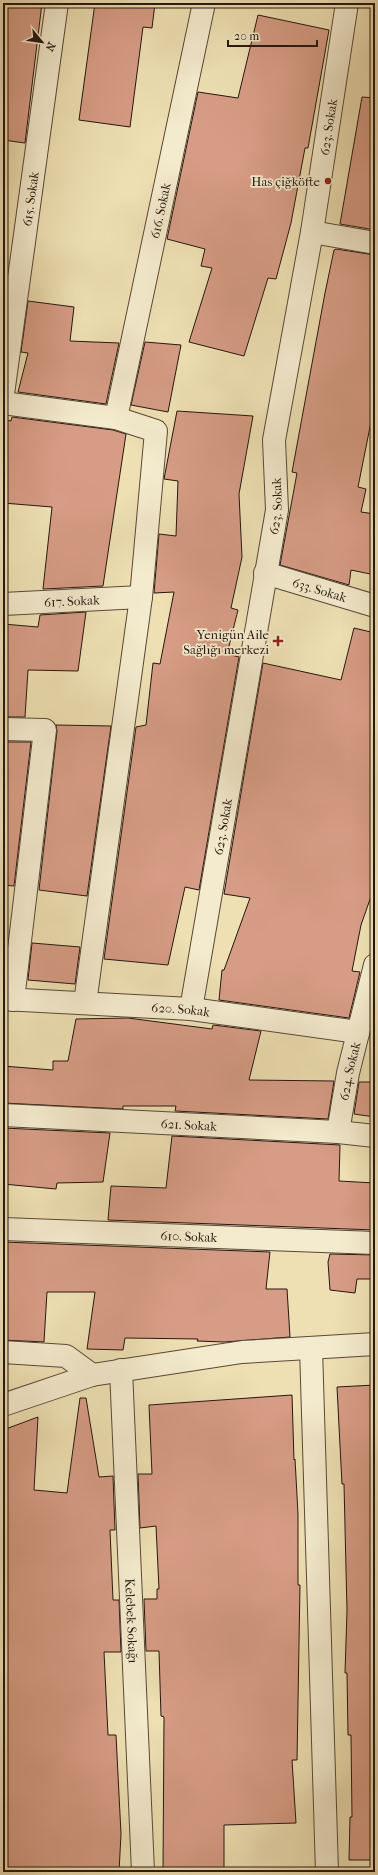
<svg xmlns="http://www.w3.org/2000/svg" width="378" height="1875" font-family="'IM FELL French Canon',serif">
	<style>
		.building { fill: #d69c85; stroke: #26160f }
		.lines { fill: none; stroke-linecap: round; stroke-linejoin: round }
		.street-casing { stroke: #584838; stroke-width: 24 }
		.street { stroke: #f4ebce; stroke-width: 22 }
		.poi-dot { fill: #8f2418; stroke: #f4ebce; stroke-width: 1.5 }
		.labels { text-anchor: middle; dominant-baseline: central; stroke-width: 3.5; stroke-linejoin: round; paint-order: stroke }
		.street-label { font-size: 13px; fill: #26160f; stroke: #f4ebce }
		.poi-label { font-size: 13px; fill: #26160f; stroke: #f4ebce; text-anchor: end }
	</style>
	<rect width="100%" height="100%" fill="#eee0b3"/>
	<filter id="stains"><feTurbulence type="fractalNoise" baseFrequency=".005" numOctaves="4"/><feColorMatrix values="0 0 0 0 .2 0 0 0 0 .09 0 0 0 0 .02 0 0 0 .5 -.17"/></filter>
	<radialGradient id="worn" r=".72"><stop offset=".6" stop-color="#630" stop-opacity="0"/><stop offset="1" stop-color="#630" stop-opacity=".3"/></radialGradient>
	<!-- building -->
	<g class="building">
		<path d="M3,3H42L25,143L3,140Z"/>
		<path d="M95,3H155L152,28L143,27L130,127L79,120Z"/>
		<path d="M258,15L329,30L308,148H305L291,223L276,279L268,278L244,356L189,342L212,268L201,266L205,249L167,239L198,92L238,98Z"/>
		<path d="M362,97L375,98V230L340,224Z"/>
		<path d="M336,249L375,255V402L358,487L366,489L361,512L375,514V575L351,570L349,585L280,565L297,473L292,472L325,293L334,250Z"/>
		<path d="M28,301L74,307L70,341L119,343L106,404L18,392L28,353L21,352Z"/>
		<path d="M145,342L181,345L168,412L131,405Z"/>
		<path d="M177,411L253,416L239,494L242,557L231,608L238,610L227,654L239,657L199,890L185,887L168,965L104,959L136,727L146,725L153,663L160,664L174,592L154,593L159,534L176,536L178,481L164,479Z"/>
		<path d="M12,417L113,430L126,434L103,586L43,589L52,507L3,503V419L11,421Z"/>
		<path d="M86,612L78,671L28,670L25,717H3V624L38,627L40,615Z"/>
		<path d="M354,628L375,633V885L361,925L352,971L360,972L349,1018L219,1000L222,970H224L250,898L224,894L263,663L341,680Z"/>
		<path d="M56,725L111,726L87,896L39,890L57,731Z"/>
		<path d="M3,742H31L14,886L3,885Z"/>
		<path d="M32,943L80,947L75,984L28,980Z"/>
		<path d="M128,1018L212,1029L213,1025L261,1031L249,1080L334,1081L328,1119L175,1111L176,1106H123V1109L3,1103V1066L53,1070V1061H68L76,1019Z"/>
		<path d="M359,1082H375V1117L354,1114Z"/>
		<path d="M3,1128L110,1133L103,1182L57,1183L56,1189L3,1184Z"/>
		<path d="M172,1136L340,1145L339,1181L375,1183V1230L108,1220L111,1186L166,1188Z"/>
		<path d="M3,1242L270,1252L266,1289H287L290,1337L224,1342L197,1341L198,1339L125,1338L123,1350L87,1349L95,1292H47L44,1342L3,1340Z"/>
		<path d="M330,1254L375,1255V1279H357L355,1293L330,1290L328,1262Z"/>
		<path d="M375,1385V1860H349L350,1817H352L351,1735H348L347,1673H345L347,1611L344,1484H342L337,1387Z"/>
		<path d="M292,1395L294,1460L295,1459L298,1514V1585H300L297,1760H292L296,1823L224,1825V1872H163L164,1717L161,1716L159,1651H146L144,1599H157V1589H159L156,1526L140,1528L138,1474H152L149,1405Z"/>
		<path d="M80,1398H86L99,1477L113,1476L115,1530H110L113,1600H119L121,1652H104L108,1735H116L121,1834L119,1872H3V1430L38,1417L34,1490L67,1493Z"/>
	</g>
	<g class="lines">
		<defs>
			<g id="street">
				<path d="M312,232L375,243"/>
				<path id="s1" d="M3,394L57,3"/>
				<path d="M3,403L116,418L156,431L141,597L85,1003"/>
				<path id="s2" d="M116,418L204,3"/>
				<path id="s3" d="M265,573L375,606"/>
				<path id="s4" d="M3,604L141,597"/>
				<path d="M3,729L45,730L13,1000"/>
				<path id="s5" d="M3,999L191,1009L358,1032"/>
				<path id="s6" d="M191,1009L277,510L274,440L312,232L347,3"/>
				<path id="s7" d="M3,1115L338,1132L375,1136"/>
				<path id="s8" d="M338,1132L348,1073L375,965"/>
				<path id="s9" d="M3,1229L375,1243"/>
				<path d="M311,1348L327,1872"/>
				<path d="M3,1352L66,1356L92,1375"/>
				<path id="s10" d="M121,1370L143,1872"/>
				<path d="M3,1405L92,1375L242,1352L375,1344"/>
			</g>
		</defs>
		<!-- street casing -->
		<use href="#street" class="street-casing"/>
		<!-- street -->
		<use href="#street" class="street"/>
	</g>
	<!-- markers -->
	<g class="poi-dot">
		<circle cx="328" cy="181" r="4"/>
		<path d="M276 635h4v4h4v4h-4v4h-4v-4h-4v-4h4z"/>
	</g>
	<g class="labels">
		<!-- street labels -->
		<g class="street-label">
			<text stroke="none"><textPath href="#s6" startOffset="894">623. Sokak</textPath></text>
			<text stroke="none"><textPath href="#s1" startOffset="197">615. Sokak</textPath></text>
			<text stroke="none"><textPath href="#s2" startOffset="212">616. Sokak</textPath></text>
			<text stroke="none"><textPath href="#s6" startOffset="510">623. Sokak</textPath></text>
			<text stroke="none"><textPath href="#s3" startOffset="57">633. Sokak</textPath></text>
			<text stroke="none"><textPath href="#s4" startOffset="69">617. Sokak</textPath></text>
			<text stroke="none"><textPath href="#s6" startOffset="185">623. Sokak</textPath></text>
			<text stroke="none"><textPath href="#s5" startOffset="178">620. Sokak</textPath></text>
			<text stroke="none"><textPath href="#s8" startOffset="62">624. Sokak</textPath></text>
			<text stroke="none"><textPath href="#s7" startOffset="186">621. Sokak</textPath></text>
			<text stroke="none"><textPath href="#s9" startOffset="186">610. Sokak</textPath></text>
			<text stroke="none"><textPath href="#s10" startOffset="251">Kelebek Sokağı</textPath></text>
		</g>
		<!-- poi labels -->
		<g class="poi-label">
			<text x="320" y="181">Has çiğköfte</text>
			<text x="269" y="634">Yenigün Aile<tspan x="269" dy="15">Sağlığı merkezi</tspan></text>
		</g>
	</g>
	<!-- margin -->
	<rect width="378" height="1875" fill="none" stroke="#eee0b3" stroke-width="16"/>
	<rect x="4" y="4" width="370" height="1867" fill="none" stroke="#26160f" stroke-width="2"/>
	<rect x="8" y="8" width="362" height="1859" fill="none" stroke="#26160f"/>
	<!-- north arrow -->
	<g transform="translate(42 42) rotate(119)" stroke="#f4ebce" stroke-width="3" paint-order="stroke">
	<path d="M0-3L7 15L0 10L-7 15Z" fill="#26160f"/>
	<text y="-6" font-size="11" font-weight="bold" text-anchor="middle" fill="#26160f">N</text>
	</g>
	<!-- scale -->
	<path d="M228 40v6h89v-6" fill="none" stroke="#26160f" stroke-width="2"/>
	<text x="234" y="40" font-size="12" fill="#26160f" stroke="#f4ebce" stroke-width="3" paint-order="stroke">20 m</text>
	<rect width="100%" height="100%" filter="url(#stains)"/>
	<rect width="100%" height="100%" fill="url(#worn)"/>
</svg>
